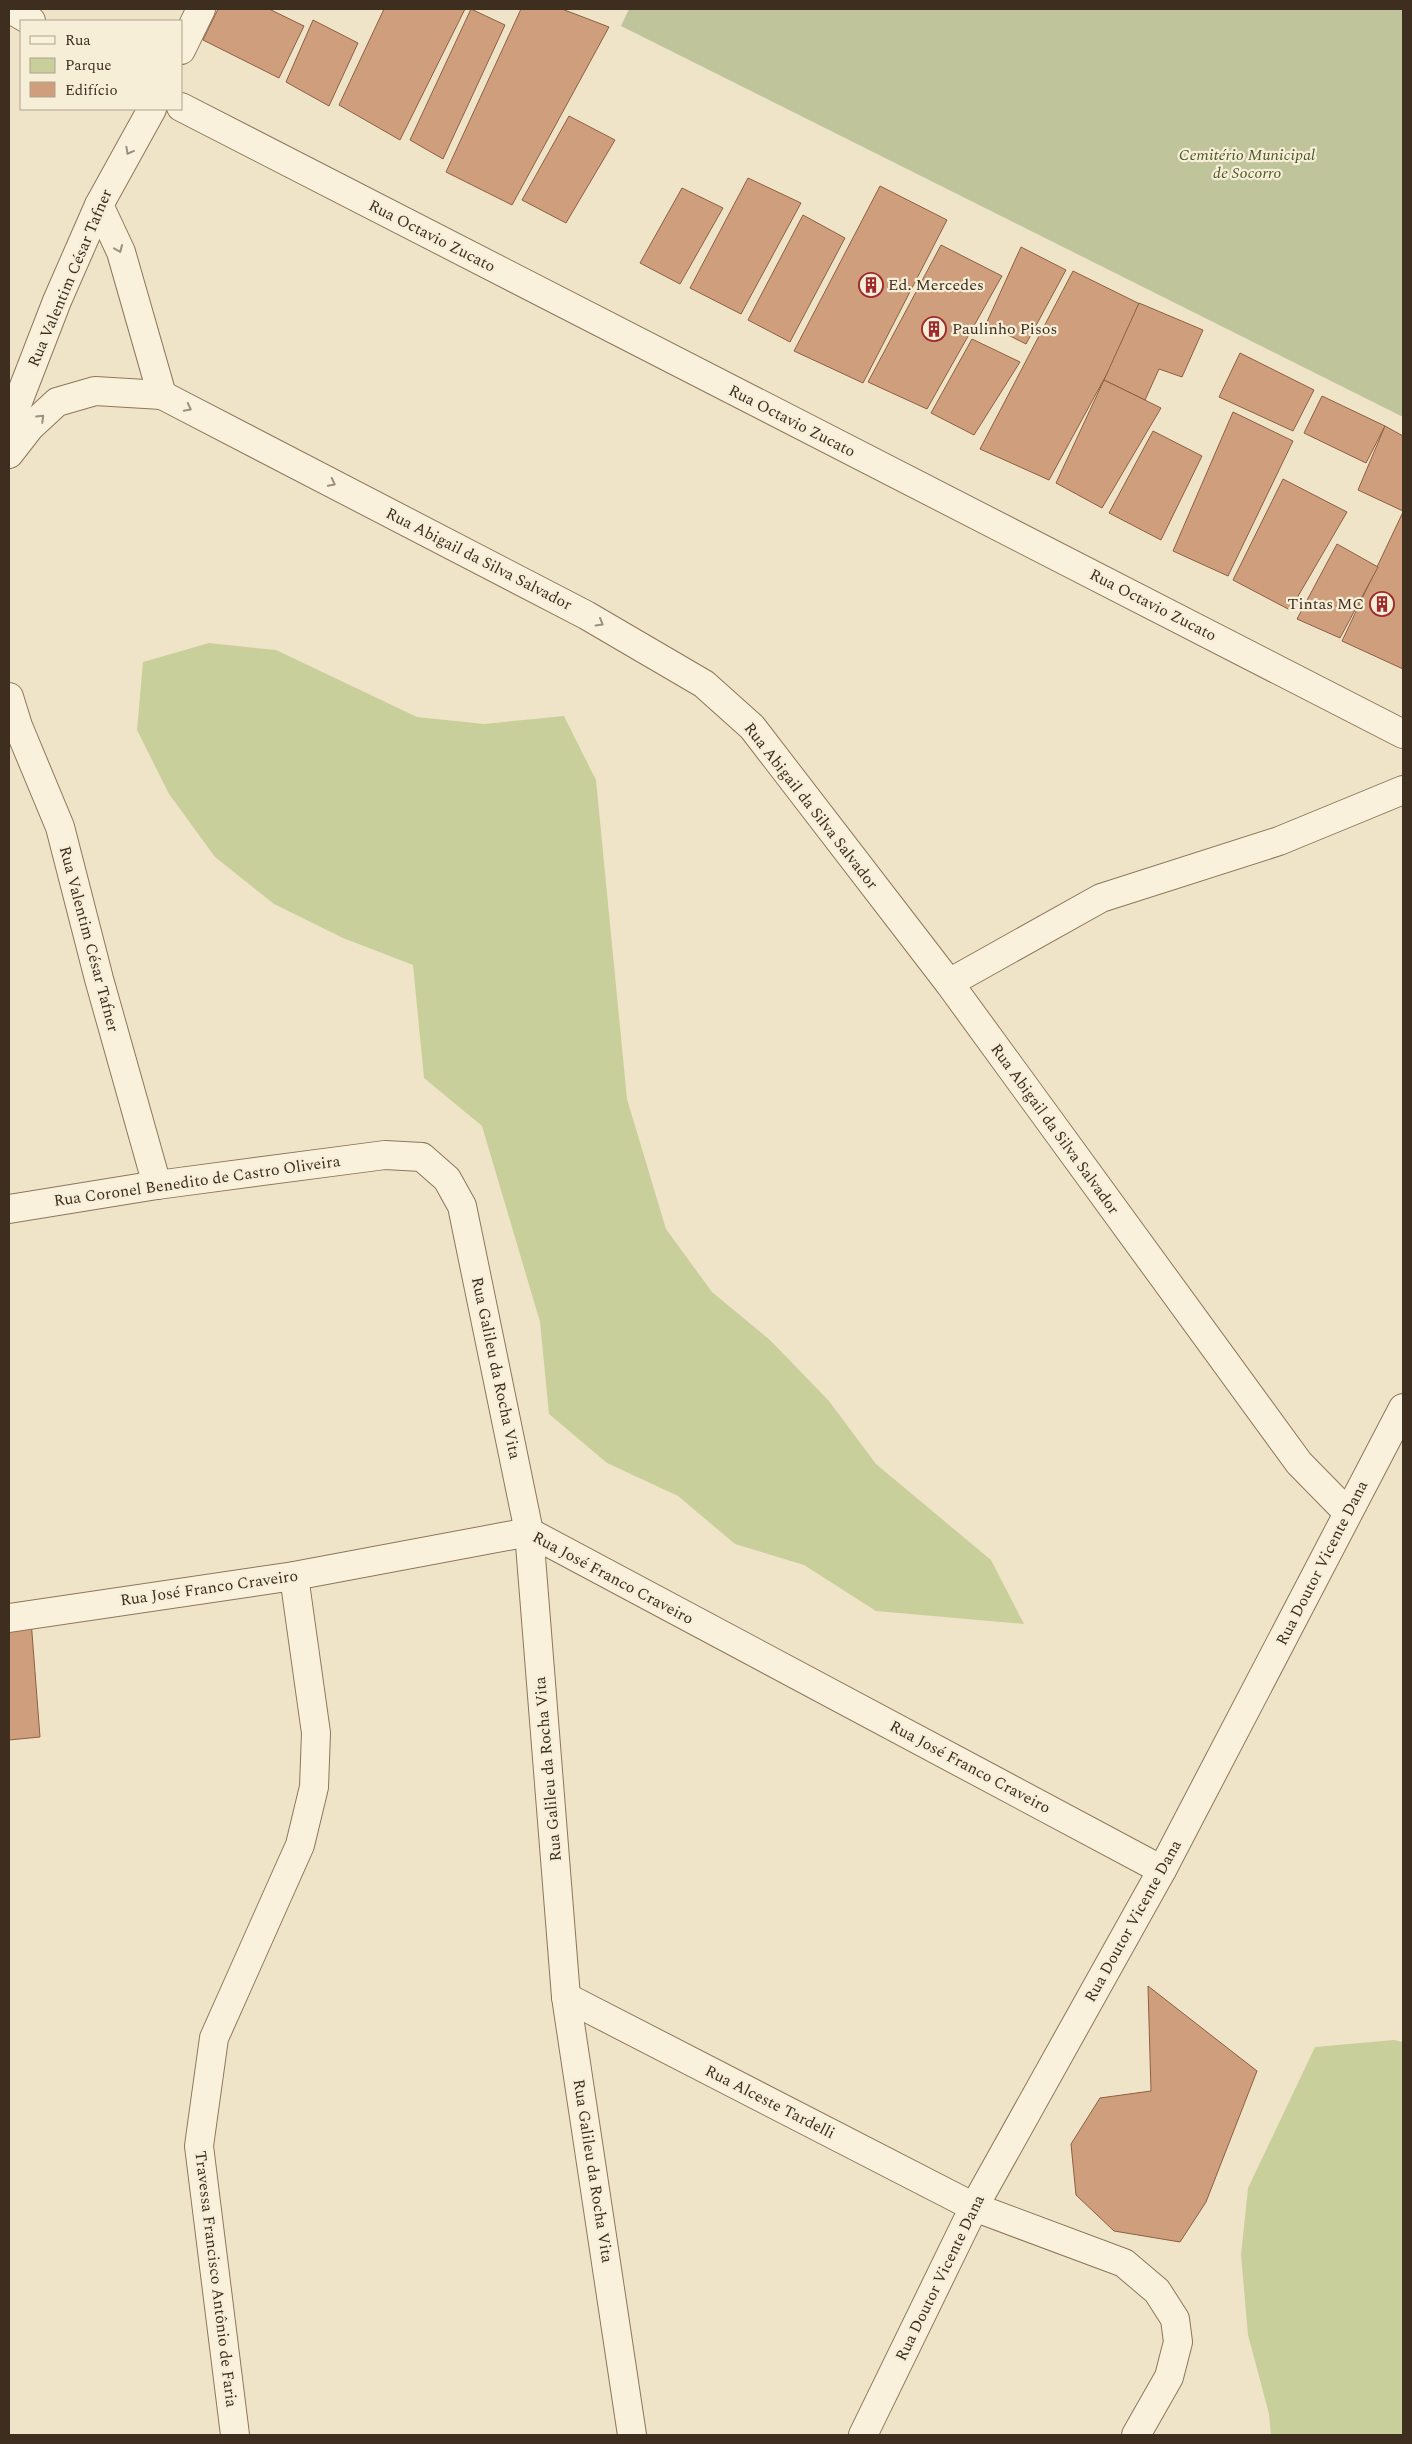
<svg xmlns="http://www.w3.org/2000/svg" width="1412" height="2444" font-family="Spectral,serif">
	<style>
		.green { fill: #c9cf9b }
		.cemetery { fill: #bfc49a }
		.building { fill: #cf9f7d; stroke: #8d5f41 }
		.lines { fill: none; stroke-linecap: round; stroke-linejoin: round }
		.minor-casing { stroke: #8d765c; stroke-width: 30 }
		.minor { stroke: #faf1dc; stroke-width: 28 }
		.oneway { stroke: #9c907e }
		.labels { text-anchor: middle; dominant-baseline: central; stroke-width: 4.5; stroke-linejoin: round; paint-order: stroke }
		.park-label { font-size: 16px; font-style: italic; fill: #4d5a26; stroke: #f7eed8 }
		.street-label { font-size: 16px; fill: #3d2e20; stroke: #f7eed8 }
		.poi-label { font-size: 16px; fill: #3d2e20; stroke: #f7eed8; text-anchor: start }
	</style>
	<rect width="100%" height="100%" fill="#f0e4c8"/>
	<!-- green -->
	<g class="green">
		<path d="M209,643L276,650L417,717L484,724L564,716L596,780L627,1099L666,1229L712,1292L770,1340L829,1401L876,1464L991,1560L1024,1624L876,1611L804,1565L735,1544L678,1496L607,1463L549,1414L540,1322L482,1126L424,1078L413,965L343,938L274,904L215,857L169,794L137,730L143,662Z"/>
		<path d="M1394,2040L1403,2042V2435H1271L1269,2414L1248,2335L1241,2255L1248,2188L1315,2047Z"/>
	</g>
	<!-- cemetery -->
	<path class="cemetery" d="M629,9H1403V417L621,26Z"/>
	<!-- building -->
	<g class="building">
		<path d="M218,9H269L304,26L279,78L203,40Z"/>
		<path d="M384,9H465L400,140L339,105Z"/>
		<path d="M471,9L505,25L443,159L410,140Z"/>
		<path d="M521,9H562L609,27L512,205L446,172Z"/>
		<path d="M313,20L358,43L329,106L286,82Z"/>
		<path d="M569,116L615,140L566,223L522,200Z"/>
		<path d="M748,178L801,203L741,314L690,288Z"/>
		<path d="M880,186L947,220L863,383L794,351Z"/>
		<path d="M682,188L723,208L680,284L640,263Z"/>
		<path d="M803,215L845,238L790,342L748,320Z"/>
		<path d="M941,245L1002,276L927,409L868,382Z"/>
		<path d="M1021,247L1066,270L1026,344L986,324Z"/>
		<path d="M1073,271L1144,306L1049,480L980,449Z"/>
		<path d="M1139,303L1203,330L1182,377L1159,369L1145,400L1104,380Z"/>
		<path d="M972,339L1020,362L974,435L931,413Z"/>
		<path d="M1240,353L1314,390L1293,431L1219,397Z"/>
		<path d="M1104,380L1161,408L1102,508L1056,483Z"/>
		<path d="M1322,396L1385,426L1366,463L1304,433Z"/>
		<path d="M1233,412L1293,441L1228,576L1173,551Z"/>
		<path d="M1385,426L1403,436V511L1358,490Z"/>
		<path d="M1153,431L1202,456L1161,540L1109,513Z"/>
		<path d="M1283,479L1347,512L1290,610L1233,580Z"/>
		<path d="M1403,512V669L1342,641Z"/>
		<path d="M1337,544L1378,567L1340,638L1297,619Z"/>
		<path d="M31,1620L40,1737L9,1740V1621Z"/>
		<path d="M1148,1986L1257,2071L1206,2202L1180,2242L1114,2231L1076,2195L1071,2144L1100,2098L1151,2091Z"/>
	</g>
	<g class="lines">
		<defs>
			<g id="minor">
				<path d="M10,9L31,21"/>
				<path d="M181,50L201,9"/>
				<path d="M181,107L1403,734"/>
				<path d="M99,205L121,252L162,395L586,615L704,684L752,727L949,983L1299,1463L1347,1512"/>
				<path d="M9,425L57,301L99,205L152,109"/>
				<path d="M9,454L30,427L57,402L95,391L162,395"/>
				<path d="M9,697L18,726L60,827L99,979L157,1185"/>
				<path d="M949,983L1101,898L1279,841L1403,790"/>
				<path d="M9,1209L157,1185L385,1155L422,1157L447,1179L462,1206L529,1532L566,1997L632,2435"/>
				<path d="M9,1618L294,1576L529,1532L1162,1870"/>
				<path d="M566,1997L974,2207L1124,2263L1157,2291L1175,2319L1178,2342L1169,2377L1136,2435"/>
				<path d="M235,2435L199,2146L214,2038L300,1845L314,1787L316,1733L294,1576"/>
				<path d="M863,2435L974,2207L1162,1870L1403,1408"/>
			</g>
		</defs>
		<!-- minor casing -->
		<use href="#minor" class="minor-casing"/>
		<!-- minor -->
		<use href="#minor" class="minor"/>
	</g>
	<!-- one-way arrows -->
	<defs><path id="oneway-chevron" d="M-2-3.5L2.5 0L-2 3.5" fill="none" stroke-width="1.6" stroke-linecap="round" stroke-linejoin="round" transform="scale(1.25)"/></defs>
	<g class="oneway">
		<use href="#oneway-chevron" transform="translate(129 151) rotate(119)"/>
		<use href="#oneway-chevron" transform="translate(119 249) rotate(67)"/>
		<use href="#oneway-chevron" transform="translate(188 408) rotate(27)"/>
		<use href="#oneway-chevron" transform="translate(41 418) rotate(-44)"/>
		<use href="#oneway-chevron" transform="translate(332 483) rotate(27)"/>
		<use href="#oneway-chevron" transform="translate(600 623) rotate(30)"/>
	</g>
	<!-- icons -->
	<defs>
		<symbol id="building-ring" viewBox="-11 -11 22 22"><circle r="9.5" fill="#f7eed8" stroke="#9e2a2b" stroke-width="1.5"/><path d="M-4-6H4V6H1V3H-1V6H-4ZM-2.5-4.3h1.7v1.8h-1.7ZM.8-4.3h1.7v1.8H.8ZM-2.5-1h1.7V.8h-1.7ZM.8-1h1.7V.8H.8Z" fill="#9e2a2b"/></symbol>
	</defs>
	<g fill-rule="evenodd">
		<use href="#building-ring" x="857" y="271" width="28" height="28"/>
		<use href="#building-ring" x="920" y="315" width="28" height="28"/>
		<use href="#building-ring" x="1368" y="590" width="28" height="28"/>
	</g>
	<g class="labels">
		<!-- park labels -->
		<g class="park-label">
			<text x="1247" y="155">Cemitério Municipal<tspan x="1247" dy="18">de Socorro</tspan></text>
		</g>
		<!-- street labels -->
		<g class="street-label">
			<text transform="translate(432 236) rotate(27)">Rua Octavio Zucato</text>
			<text transform="translate(70 278) rotate(-67)">Rua Valentim César Tafner</text>
			<text transform="translate(792 421) rotate(27)">Rua Octavio Zucato</text>
			<text transform="translate(479 559) rotate(27)">Rua Abigail da Silva Salvador</text>
			<text transform="translate(1153 605) rotate(27)">Rua Octavio Zucato</text>
			<text transform="translate(811 806) rotate(52)">Rua Abigail da Silva Salvador</text>
			<text transform="translate(89 939) rotate(75)">Rua Valentim César Tafner</text>
			<text transform="translate(1055 1129) rotate(54)">Rua Abigail da Silva Salvador</text>
			<text transform="translate(197 1181) rotate(-8)">Rua Coronel Benedito de Castro Oliveira</text>
			<text transform="translate(496 1368) rotate(78)">Rua Galileu da Rocha Vita</text>
			<text transform="translate(1322 1563) rotate(-63)">Rua Doutor Vicente Dana</text>
			<text transform="translate(613 1578) rotate(28)">Rua José Franco Craveiro</text>
			<text transform="translate(209 1588) rotate(-8)">Rua José Franco Craveiro</text>
			<text transform="translate(970 1767) rotate(28)">Rua José Franco Craveiro</text>
			<text transform="translate(548 1769) rotate(-95)">Rua Galileu da Rocha Vita</text>
			<text transform="translate(1133 1921) rotate(-61)">Rua Doutor Vicente Dana</text>
			<text transform="translate(770 2102) rotate(27)">Rua Alceste Tardelli</text>
			<text transform="translate(593 2171) rotate(81)">Rua Galileu da Rocha Vita</text>
			<text transform="translate(940 2278) rotate(-64)">Rua Doutor Vicente Dana</text>
			<text transform="translate(216 2279) rotate(83)">Travessa Francisco Antônio de Faria</text>
		</g>
		<!-- poi labels -->
		<g class="poi-label">
			<text x="888" y="285">Ed. Mercedes</text>
			<text x="952" y="329">Paulinho Pisos</text>
			<text x="1364" y="604" text-anchor="end">Tintas MC</text>
		</g>
	</g>
	<!-- border -->
	<rect width="1412" height="2444" fill="none" stroke="#3d2e20" stroke-width="20"/>
	<!-- legend -->
	<rect x="20" y="20" width="162" height="90" fill="#f7eed8" stroke="#ada18e"/>
	<rect x="30" y="36" width="25" height="8" fill="#faf1dc" stroke="#ada18e"/>
	<text x="65" y="45" font-size="15" fill="#3d2e20">Rua</text>
	<rect x="30" y="58" width="25" height="15" fill="#c9cf9b" stroke="#ada18e"/>
	<text x="65" y="70" font-size="15" fill="#3d2e20">Parque</text>
	<rect x="30" y="82" width="25" height="15" fill="#cf9f7d" stroke="#ada18e"/>
	<text x="65" y="95" font-size="15" fill="#3d2e20">Edifício</text>
</svg>
